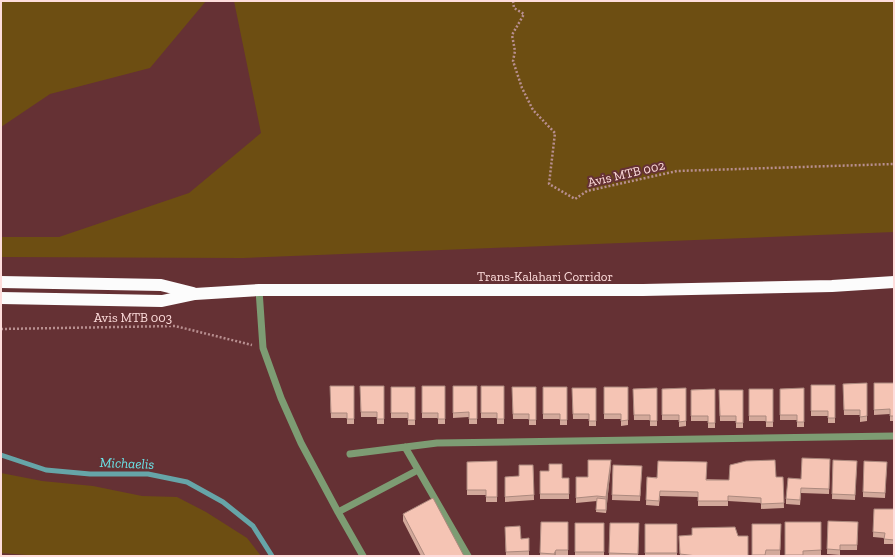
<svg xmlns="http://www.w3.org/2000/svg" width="895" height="557" font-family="'Zilla Slab',serif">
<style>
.green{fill:#6d4e12}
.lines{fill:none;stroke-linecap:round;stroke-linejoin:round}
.stream{stroke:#66a5a8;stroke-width:5}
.path{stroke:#b88f90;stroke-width:2.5;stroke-dasharray:2 2;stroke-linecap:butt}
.minor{stroke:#7d9c73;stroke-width:7}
.highway{stroke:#fcfcfc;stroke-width:12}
.wall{fill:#d3a99b}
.shaded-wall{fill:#ac897e}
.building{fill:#f5c4b4;stroke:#ac897e}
.labels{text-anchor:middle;stroke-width:4;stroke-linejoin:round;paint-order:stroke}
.street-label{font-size:13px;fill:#fedddc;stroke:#653134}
.water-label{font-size:14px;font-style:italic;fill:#6ae3e7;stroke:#653134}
</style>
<rect width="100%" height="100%" fill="#653134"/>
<path class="green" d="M1 1H206L150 68 50 94 1 127Z
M234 1H894V232L243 258 1 257V237H59L189 193 261 133Z
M1 473 42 481 93 486 142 496 177 497 206 512 247 538 261 556H40L1 553Z"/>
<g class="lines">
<path class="stream" d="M1 455 46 470 90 474H148L187 482 223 502 253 526 272 556"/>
<path class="path" d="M513 1 514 8 524 14 512 35 515 51 513 61 522 88 533 110 555 133 549 184 575 199 587 191 677 171 894 164
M1 329 175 326 252 345"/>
<path class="minor" d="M259 290 263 348 281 398 301 443 338 512 363 556
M405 447 468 556
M350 454 437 443 894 436
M338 512 418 470"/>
<path class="highway" d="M1 282 161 285 193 293
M1 298 162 301 195 294 259 290H643L832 286 894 282"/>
</g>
<path class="wall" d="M867 383V421L860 422V415H844L843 384Z
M874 383H894V421H890V414L874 415Z
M811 385H835V423H828V416H811Z
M330 386H354V424H347V418H331Z
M360 386H384V424H377V417H361Z
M422 386H445V424H438V418H422Z
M453 386H477V424H469V417L453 418Z
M481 386H504V424H497V418H481Z
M391 387H415V425H408V418H391Z
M512 387H536V425H529V419H513Z
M543 387H567V425H560V419H543Z
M604 387H628V425L621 426V419H604Z
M572 388H596V426H589V419H573Z
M657 388V426H650V420H634L633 389Z
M686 388V426L679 427V420H662V389Z
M804 388V427H797V420H780V389Z
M715 389V428H708V421H691V390Z
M749 389H773V427H766V421H749Z
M719 390H743V428H736V421H720Z
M833 460 857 461 855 500 832 499Z
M497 461V502H486V495H467V462Z
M887 462 885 498 863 497V492Z
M830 464 829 494 801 493 800 505 786 504V499L801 479Z
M533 465 534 500 505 502V477L519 476Z
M611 465 606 513 596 512 597 501 576 503V477H588Z
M613 465 642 466 640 501 612 500Z
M540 471H549L562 478H569V499H540Z
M647 477 729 480 783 477 784 508 761 509V503L728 501V506H698V497L660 496 659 506 646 505Z
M874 509H894V544H884V538L873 537Z
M403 514 464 556H421L403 521Z
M828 521 858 522 857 550H840V555L827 554Z
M541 522H568V555L540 556Z
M785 522H821V555L785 556Z
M575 523H604V556H575Z
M610 523H639L638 556H609Z
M645 524H677V556H645Z
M752 524H781L780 555H766L765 556H752Z
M505 527 521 539 529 538V556H506Z
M679 536H738L748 556H680Z"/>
<path class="shaded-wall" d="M611 460V465L606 513V497Z
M556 550V555L554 556V554Z"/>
<path class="building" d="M867 383V416L860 417V410H844L843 384Z
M874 383H894V416H890V409L874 410Z
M811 385H835V418H828V411H811Z
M330 386H354V419H347V413H331Z
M360 386H384V419H377V412H361Z
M422 386H445V419H438V413H422Z
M453 386H477V419H469V412L453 413Z
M481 386H504V419H497V413H481Z
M391 387H415V420H408V413H391Z
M512 387H536V420H529V414H513Z
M543 387H567V420H560V414H543Z
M604 387H628V420L621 421V414H604Z
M572 388H596V421H589V414H573Z
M657 388V421H650V415H634L633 389Z
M686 388V421L679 422V415H662V389Z
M804 388V422H797V415H780V389Z
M715 389V423H708V416H691V390Z
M749 389H773V422H766V416H749Z
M719 390H743V423H736V416H720Z
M802 458 830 459 829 489 801 488 800 500 786 499 788 478 801 479Z
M588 460H611L606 497 597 496 576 498V477H588Z
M775 460 776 477H783L784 503 761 504V498L728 496V501H698V492L660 491 659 501 646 500 647 477 657 478 658 461 707 462 706 480H729L730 465 746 461Z
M833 460 857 461 855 495 832 494Z
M497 461V497H486V490H467V462Z
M864 461 887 462 885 493 863 492Z
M549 464H562V478H569V494H540V471H549Z
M519 465H533L534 495 505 497V477L519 476Z
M613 465 642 466 640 496 612 495Z
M433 498 464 556H425L403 514Z
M597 498 606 499V510H596Z
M874 509H894V540L884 539 885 533 873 532Z
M828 521 858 522 857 545H840V550L827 549Z
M541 522H568V550H556L554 554 540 553Z
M785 522H821V550L803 551V555H785Z
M575 523H604V552H575Z
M610 523H639L638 554 609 553Z
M645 524H677V553H645Z
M752 524H781L780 550H766L765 555H752Z
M520 526 521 539 529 538V551L506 552 505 527Z
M735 527 738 536H748V556H697L680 554 679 536 692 535V528Z"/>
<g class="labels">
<g class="street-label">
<text transform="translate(626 173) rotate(-13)" y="5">Avis MTB 002</text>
<text x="545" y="281">Trans-Kalahari Corridor</text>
<text x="133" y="322">Avis MTB 003</text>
</g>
<g class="water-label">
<text transform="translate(127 463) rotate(2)" y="5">Michaelis</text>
</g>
</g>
<rect width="895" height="557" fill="none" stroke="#fedddc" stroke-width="4"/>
</svg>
